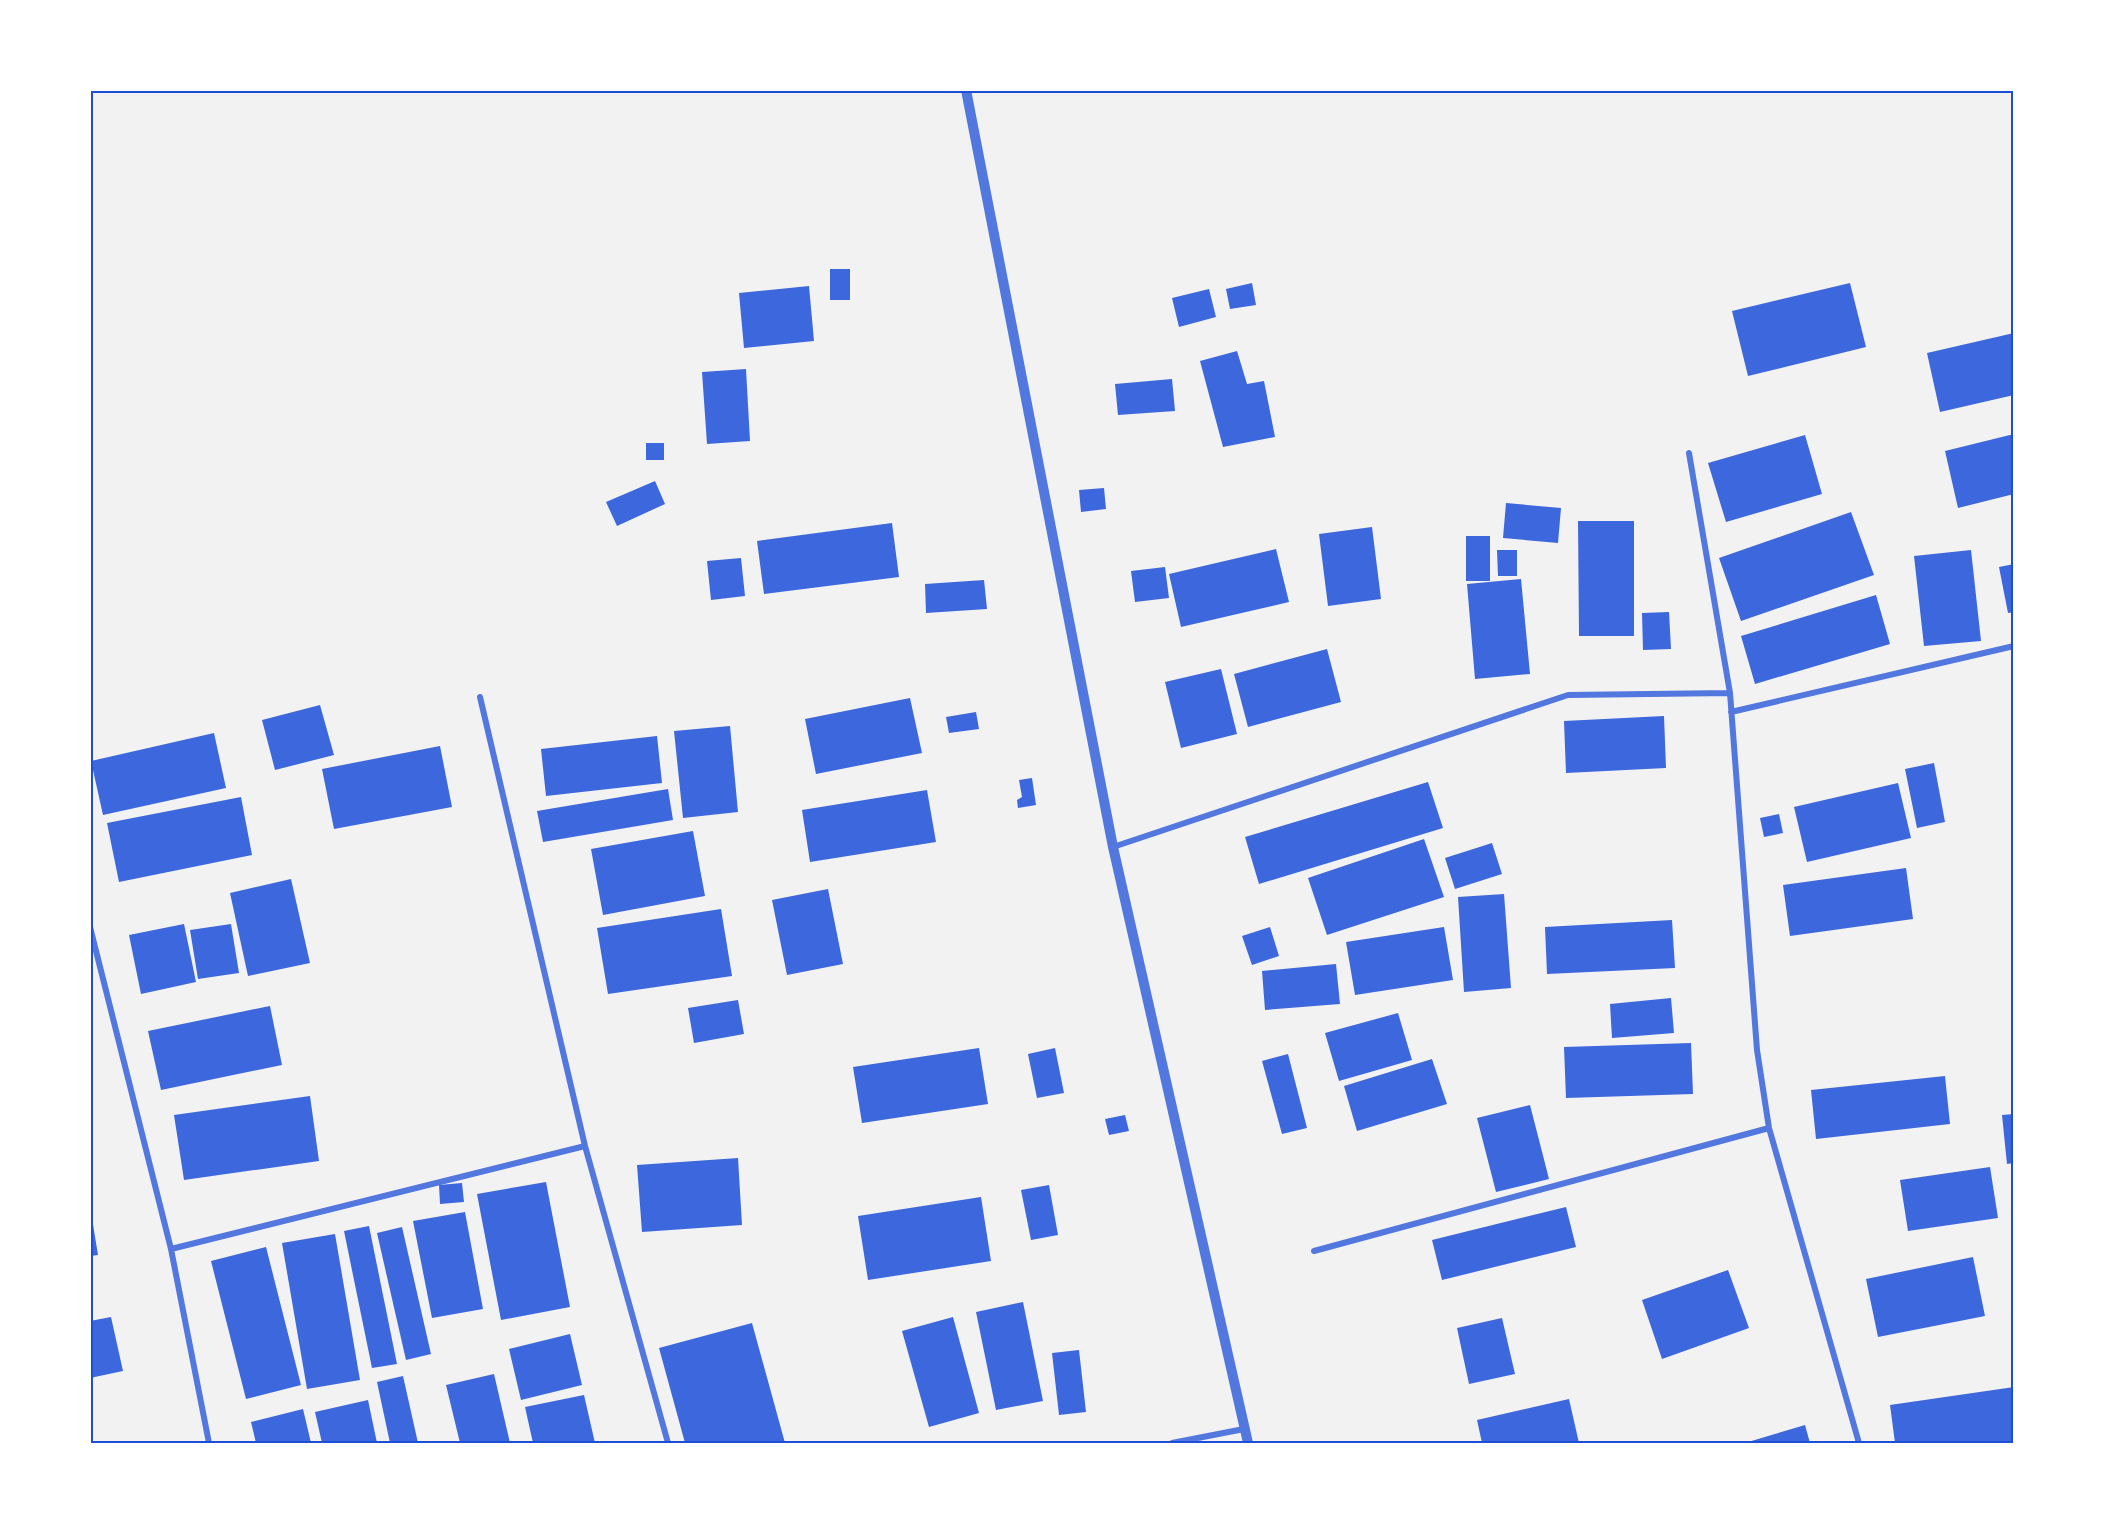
<svg xmlns="http://www.w3.org/2000/svg" width="2104" height="1533" font-family="'Fira Sans Condensed',sans-serif">
<style>
.building{fill:#3d67dc}
.lines{fill:none;stroke-linecap:round;stroke-linejoin:round}
.minor{stroke:#5277de;stroke-width:6}
.tertiary{stroke:#5277de;stroke-width:10}
.neatline{fill:none;stroke:#1d4ed8;stroke-width:2}
</style>
<rect width="100%" height="100%" fill="#f2f2f2"/>
<path class="building" d="M830 269H850V300H830Z
M1252 283 1256 305 1230 309 1226 289Z
M1850 283 1866 347 1748 376 1732 311Z
M809 286 814 341 744 348 739 293Z
M1209 289 1216 317 1179 327 1172 298Z
M2014 333V395L1940 412 1927 353Z
M1237 351 1247 384 1264 381 1275 437 1223 447 1200 361Z
M746 369 750 441 707 444 702 372Z
M1172 379 1175 411 1118 415 1115 384Z
M2014 434V494L1958 508 1945 451Z
M1805 435 1822 494 1726 522 1708 463Z
M646 443H664V460H646Z
M655 481 665 504 617 526 606 502Z
M1104 488 1106 509 1081 512 1079 490Z
M1506 503 1561 508 1558 543 1503 538Z
M1851 512 1874 575 1741 621 1719 558Z
M1578 521H1634V636H1579Z
M892 523 899 577 764 594 757 541Z
M1372 527 1381 599 1328 606 1319 534Z
M1466 536H1490V581H1466Z
M1276 549 1289 602 1181 627 1169 574Z
M1497 550H1517V576H1498Z
M1971 550 1981 641 1924 646 1914 556Z
M741 558 745 596 711 600 707 561Z
M2014 564V612L2008 613 1999 567Z
M1165 567 1169 598 1135 602 1131 571Z
M1521 579 1530 674 1475 679 1467 584Z
M984 580 987 609 926 613 925 584Z
M1876 595 1890 644 1755 684 1741 636Z
M1669 612 1671 649 1643 650 1642 613Z
M1327 649 1341 702 1248 727 1234 674Z
M1221 669 1237 734 1181 748 1165 682Z
M910 698 922 753 816 774 805 719Z
M320 705 334 755 275 770 262 720Z
M976 712 979 729 949 733 946 717Z
M1664 716 1666 768 1566 773 1564 721Z
M730 726 738 812 683 818 674 731Z
M214 733 226 788 103 815 91 761Z
M657 736 662 783 546 796 541 749Z
M440 746 452 807 334 829 322 769Z
M1934 763 1945 822 1917 828 1905 769Z
M1032 778 1036 805 1018 808 1017 800 1022 797 1019 780Z
M1428 782 1443 828 1259 884 1245 837Z
M1898 783 1911 838 1807 862 1794 807Z
M668 789 673 820 543 842 537 811Z
M927 790 936 842 810 862 802 810Z
M241 797 252 855 119 882 107 823Z
M1779 814 1783 833 1764 837 1760 818Z
M693 831 705 896 603 915 591 849Z
M1424 839 1444 897 1327 935 1308 878Z
M1492 843 1502 874 1455 889 1445 858Z
M1906 868 1913 919 1790 936 1783 885Z
M291 879 310 963 248 976 230 893Z
M828 889 843 964 787 975 772 900Z
M1504 894 1511 988 1464 992 1458 897Z
M721 909 732 976 608 994 597 928Z
M1672 920 1675 968 1547 974 1545 927Z
M184 924 196 982 141 994 129 935Z
M231 924 239 973 198 979 190 930Z
M1270 927 1279 956 1252 965 1242 936Z
M1444 927 1453 980 1355 995 1346 942Z
M1336 964 1340 1004 1265 1010 1262 971Z
M1671 998 1674 1033 1612 1038 1610 1004Z
M738 1000 744 1034 694 1043 688 1008Z
M270 1006 282 1065 161 1090 148 1031Z
M1398 1013 1412 1060 1339 1081 1325 1033Z
M1691 1043 1693 1094 1566 1098 1564 1047Z
M979 1048 988 1104 862 1123 853 1067Z
M1055 1048 1064 1093 1037 1098 1028 1054Z
M1288 1054 1307 1128 1282 1134 1262 1061Z
M1432 1059 1447 1104 1357 1131 1344 1086Z
M1945 1076 1950 1124 1816 1139 1811 1090Z
M310 1096 319 1161 184 1180 174 1115Z
M1530 1105 1549 1179 1496 1192 1477 1118Z
M2014 1114V1163L2007 1164 2002 1115Z
M1125 1115 1129 1131 1109 1135 1105 1119Z
M738 1158 742 1225 642 1232 637 1165Z
M1990 1167 1998 1218 1908 1231 1900 1180Z
M546 1182 570 1307 501 1320 477 1194Z
M462 1183 464 1202 440 1204 439 1185Z
M1049 1185 1058 1235 1031 1240 1021 1190Z
M981 1197 991 1261 868 1280 858 1216Z
M90 1206 98 1255 90 1256Z
M1566 1207 1576 1247 1442 1280 1432 1240Z
M465 1212 483 1309 432 1318 413 1221Z
M369 1226 397 1364 372 1368 344 1231Z
M402 1227 431 1354 406 1360 377 1233Z
M335 1234 360 1380 307 1389 282 1243Z
M266 1247 301 1385 246 1399 211 1261Z
M1973 1257 1985 1316 1878 1337 1866 1279Z
M1728 1270 1749 1328 1662 1359 1642 1300Z
M1023 1302 1043 1401 996 1410 976 1312Z
M111 1317 123 1371 90 1378V1321Z
M953 1317 979 1413 929 1427 902 1331Z
M1502 1318 1515 1374 1469 1384 1457 1328Z
M752 1323 785 1443H685L659 1348Z
M570 1334 582 1385 521 1400 509 1349Z
M1079 1350 1086 1412 1059 1415 1052 1353Z
M494 1374 510 1443H460L446 1385Z
M403 1376 418 1443H390L377 1382Z
M2014 1387V1443H1895L1890 1405Z
M584 1395 595 1443H533L525 1407Z
M1569 1399 1579 1443H1482L1477 1420Z
M368 1400 377 1443H322L315 1412Z
M303 1409 311 1443H256L251 1422Z
M1805 1425 1810 1443H1749L1748 1442Z"/>
<g class="lines">
<path class="minor" d="M1689 453 1730 693 1757 1050 1769 1128 1859 1443
M480 697 585 1146 668 1443
M1731 712 2014 646
M1113 847 1568 695 1730 693
M90 927 171 1249 209 1443
M171 1249 585 1146
M1314 1251 1769 1128
M1172 1443 1244 1429"/>
<path class="tertiary" d="M966 90 1113 847 1248 1443"/>
</g>
<rect width="2104" height="1533" fill="none" stroke="#ffffff" stroke-width="183"/>
<rect x="92" y="92" width="1920" height="1350" class="neatline"/>
</svg>
